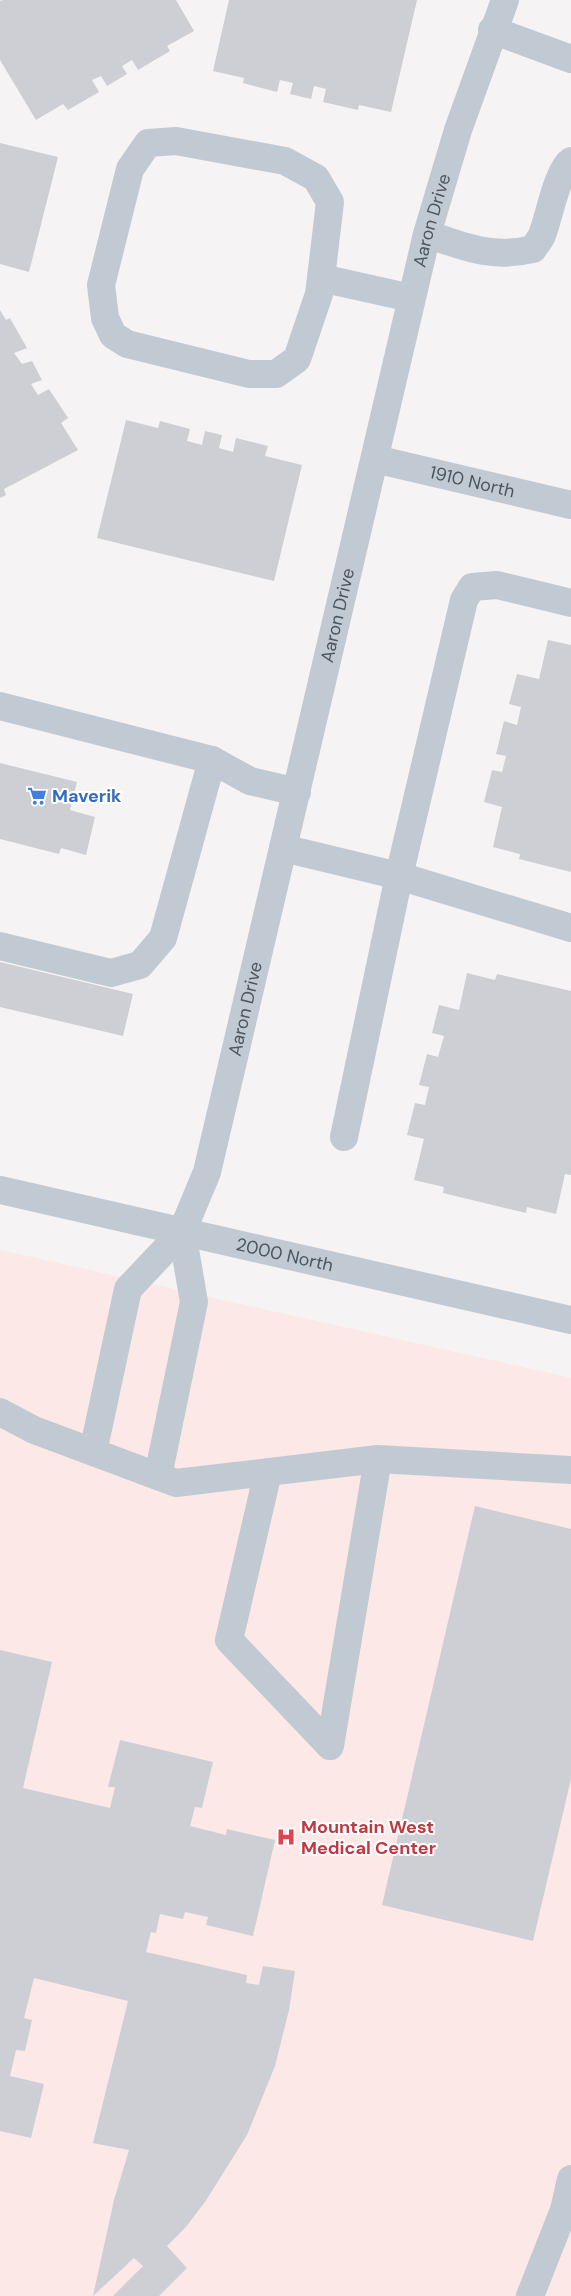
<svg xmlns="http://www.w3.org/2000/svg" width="571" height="2296" font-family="'DM Sans',sans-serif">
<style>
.medical{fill:#fce8e6}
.building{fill:#cdcfd5}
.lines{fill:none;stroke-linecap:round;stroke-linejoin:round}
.minor{stroke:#c1cad2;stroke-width:28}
.labels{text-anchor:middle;stroke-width:4;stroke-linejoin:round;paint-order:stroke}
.street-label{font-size:18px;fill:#4a5661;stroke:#fff}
.shop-label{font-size:18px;font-weight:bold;fill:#366cbe;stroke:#fff;text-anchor:start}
.health-label{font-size:18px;font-weight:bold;fill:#be3a42;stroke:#fff;text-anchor:start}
</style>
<rect width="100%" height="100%" fill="#f5f3f3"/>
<path class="medical" d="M0 1250 571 1378V2296H0Z"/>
<path class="building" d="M3 0H176L194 31 167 46 170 51 138 70 132 60 122 66 127 74 107 86 101 76 92 80 99 92 68 110 63 104 36 120 0 60V1Z
M229 0H417L391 112 359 105 358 110 323 102 326 89 314 86 311 99 290 94 293 83 280 80 277 92 243 83 244 78 213 71Z
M0 143 58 157 29 272 0 264Z
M0 310 6 320 10 318 27 348 14 353 22 364 32 361 42 380 31 384 38 395 49 389 68 418 61 423 78 450 4 489 6 495 0 498Z
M126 420 158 428 160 421 190 429 187 441 202 445 205 431 222 435 219 448 233 452 236 438 268 446 265 456 302 465 274 581 97 538Z
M548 640 571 645V872L519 859 520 854 493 847 502 807 484 802 492 770 502 772 506 756 496 754 504 721 517 725 521 707 509 704 517 674 539 679Z
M0 763 77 782 70 810 95 817 86 855 61 848 59 854 0 839Z
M0 962 133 994 123 1036 0 1007Z
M467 973 495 980 497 974 571 991V1175L565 1174 556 1214 527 1207 526 1213 443 1193 444 1187 414 1180 424 1139 407 1135 415 1103 425 1105 429 1087 419 1085 427 1054 438 1057 444 1036 432 1033 439 1005 459 1010Z
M475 1506 571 1529V1779L533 1941 382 1905Z
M0 1650 52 1662 23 1788 110 1808 115 1787H108L120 1740 213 1762 202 1808 195 1807 190 1826 226 1835 227 1829 275 1840 253 1936 206 1925 208 1917 185 1912 183 1919 160 1914 156 1933 151 1932 146 1952 247 1975 246 1983 259 1985 263 1966 295 1971 289 2010 275 2066 247 2135 205 2202 185 2228 167 2246 187 2268 159 2296H113L143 2266 134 2258 93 2296 114 2200 129 2150 93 2143 128 2001 34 1978 24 2018 32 2020 25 2051 16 2050 10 2076 44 2084 31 2138 0 2131Z"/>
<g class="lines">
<g class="minor">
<path d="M492 30 571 59"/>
<path d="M427 234C465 247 492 259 533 249 536 244 540 240 542 235 549 218 557 171 571 161"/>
<path d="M321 278 330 202 316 178 285 161 176 141 148 143 130 169 101 285 105 318 113 335 127 344 249 374H276L297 359 319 294 321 278 411 298"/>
<path id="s1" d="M375 459 571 505"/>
<path d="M0 706 212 760 250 781 297 792"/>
<path d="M283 848 399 876 571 928"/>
<path d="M0 946 111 973 140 965 163 938 212 760"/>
<path d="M344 1137 399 876 464 600 472 587 497 585 571 603"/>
<path id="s2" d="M0 1190 571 1320"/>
<path d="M0 1412 34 1430 176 1483 378 1459 571 1470"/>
<path id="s3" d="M93 1452 128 1289 182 1232 207 1172 427 234 458 130 505 0"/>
<path d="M268 1472 229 1640 330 1746 378 1459"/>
<path d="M158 1476 194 1302 182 1232"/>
<path d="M571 2179 564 2210 571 2212"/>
<path d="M530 2296 564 2210"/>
</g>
</g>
<defs>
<g id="supermarket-bare" transform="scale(1.5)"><path d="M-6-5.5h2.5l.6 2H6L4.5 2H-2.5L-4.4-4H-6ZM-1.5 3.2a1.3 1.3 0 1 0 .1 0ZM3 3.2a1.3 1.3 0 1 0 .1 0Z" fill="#3f7fe0" stroke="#fff" stroke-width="2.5" paint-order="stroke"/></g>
<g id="hospital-bare" transform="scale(1.5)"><path d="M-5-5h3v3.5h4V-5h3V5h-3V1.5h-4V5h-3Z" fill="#e0444e" stroke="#fff" stroke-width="2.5" paint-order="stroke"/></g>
</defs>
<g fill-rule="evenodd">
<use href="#supermarket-bare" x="37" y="796"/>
<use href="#hospital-bare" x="286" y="1837"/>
</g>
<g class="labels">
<g class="street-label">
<text dy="6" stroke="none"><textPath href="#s3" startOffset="1288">Aaron Drive</textPath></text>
<text dy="6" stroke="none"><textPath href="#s1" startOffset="100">1910 North</textPath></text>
<text dy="6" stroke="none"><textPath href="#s3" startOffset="882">Aaron Drive</textPath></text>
<text dy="6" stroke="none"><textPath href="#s3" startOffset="478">Aaron Drive</textPath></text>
<text dy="6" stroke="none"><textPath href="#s2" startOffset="292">2000 North</textPath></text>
</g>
<g class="shop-label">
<text x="52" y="802">Maverik</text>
</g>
<g class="health-label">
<text x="301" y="1833">Mountain West<tspan x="301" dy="21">Medical Center</tspan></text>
</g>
</g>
</svg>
